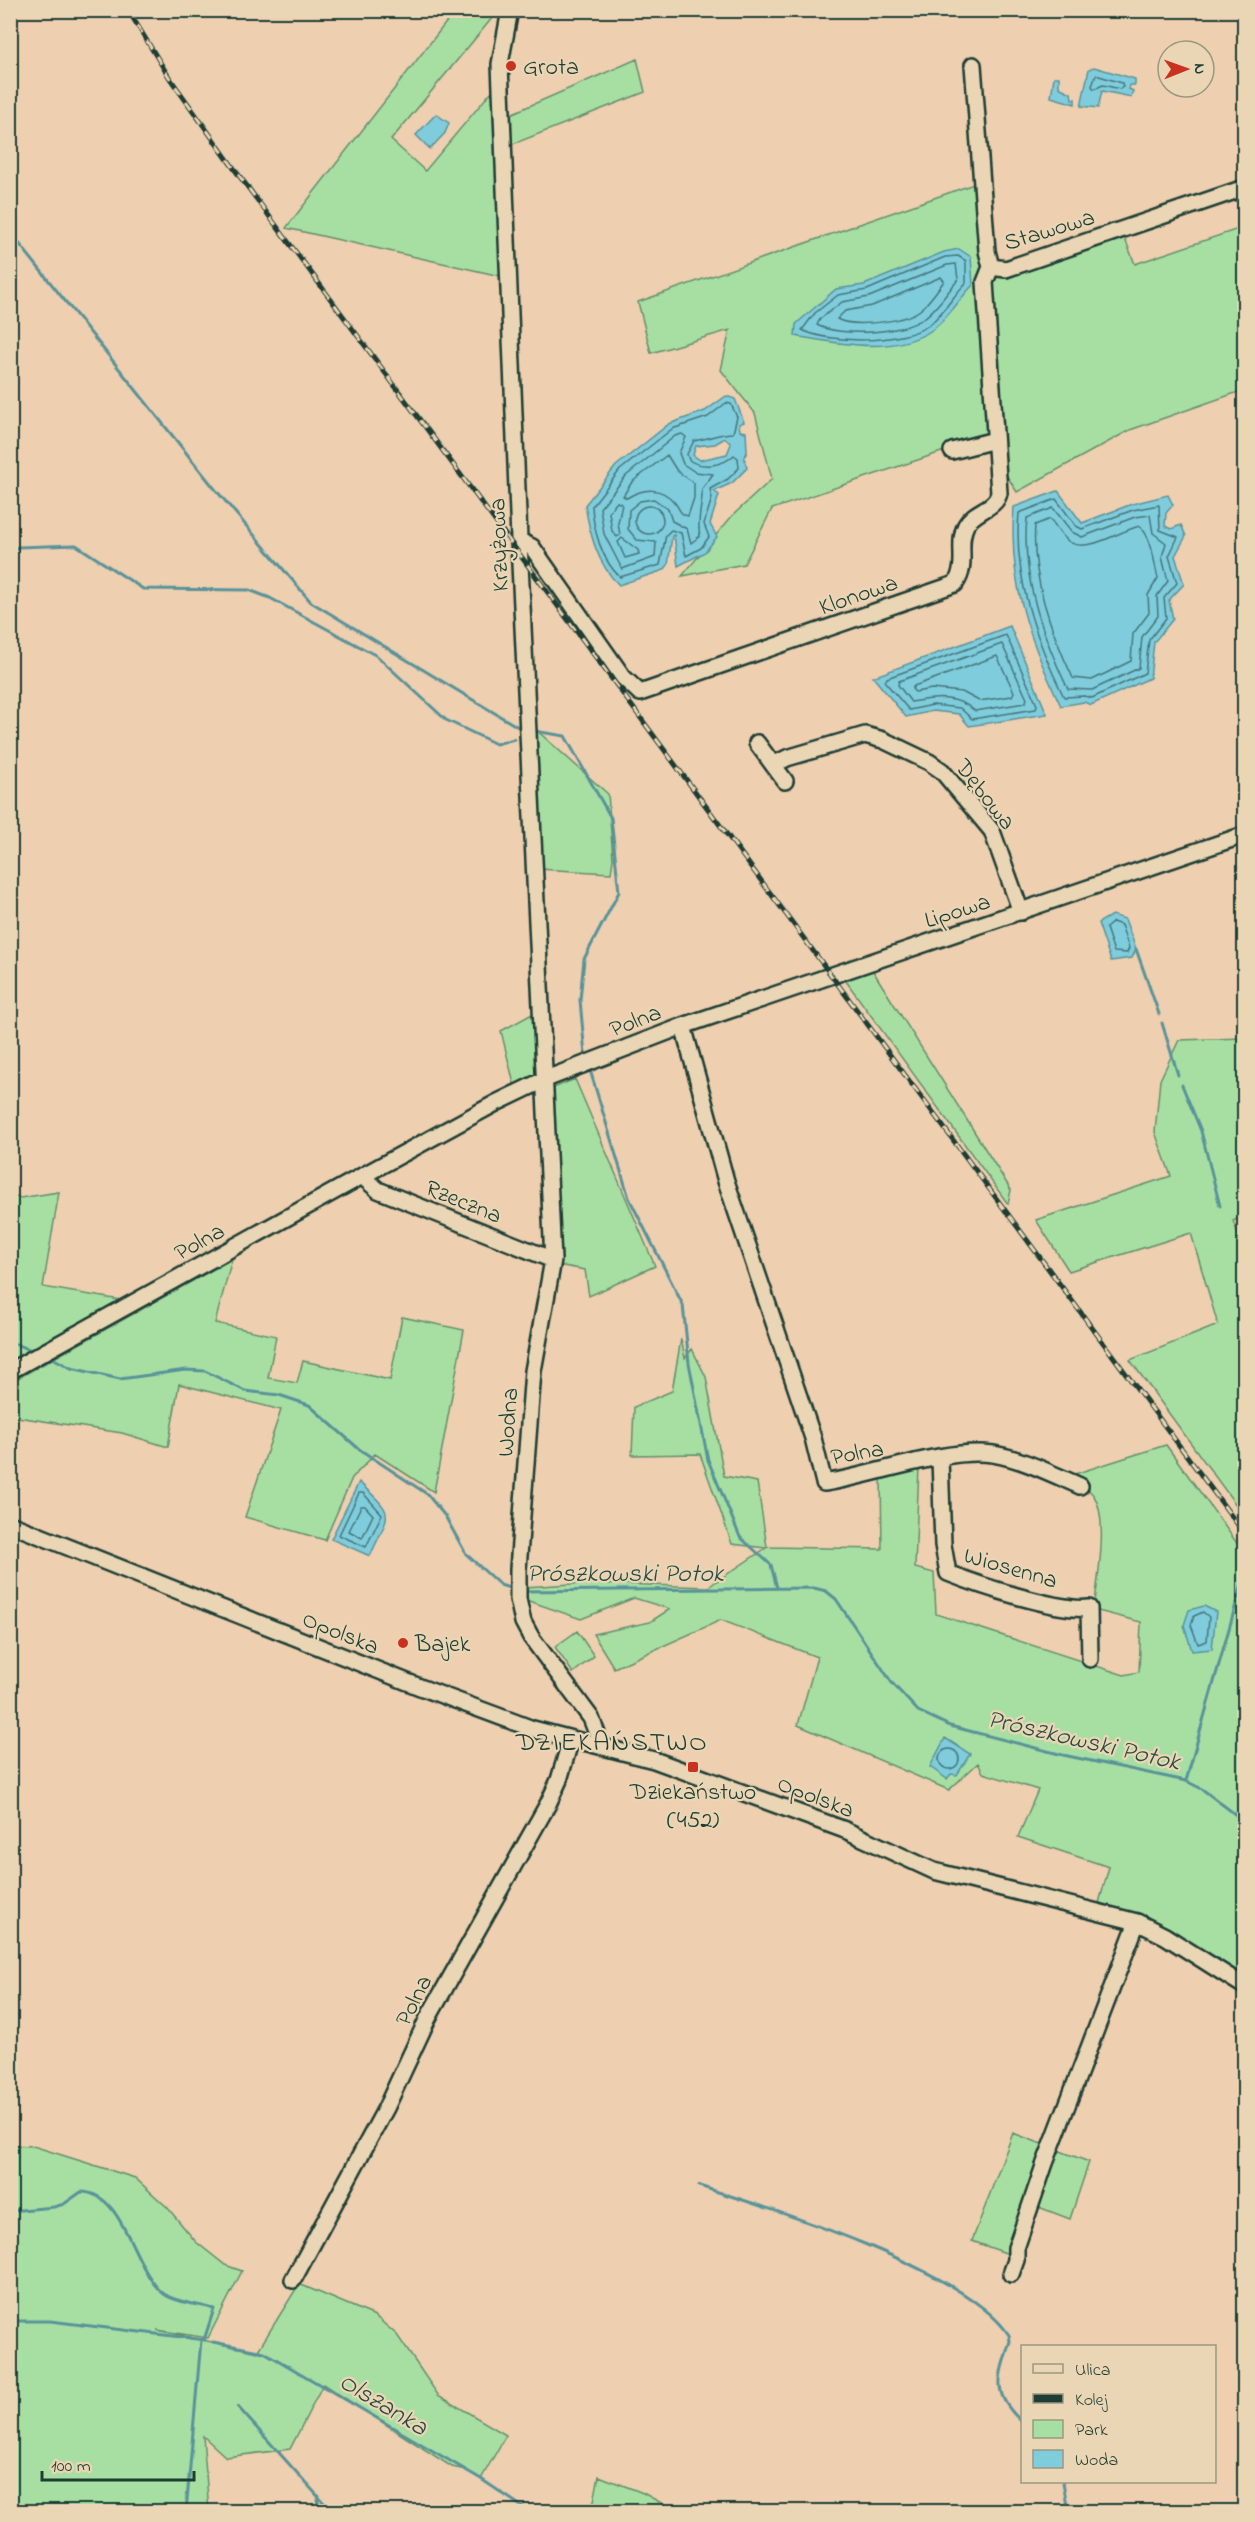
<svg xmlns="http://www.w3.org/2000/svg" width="1255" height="2522" font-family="'Indie Flower',sans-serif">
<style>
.green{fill:#a7dfa3;stroke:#638e6c;stroke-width:1.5}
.water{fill:#7fccdd;stroke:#599399;stroke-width:1.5;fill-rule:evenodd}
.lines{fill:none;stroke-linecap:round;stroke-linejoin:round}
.shore{stroke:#457678;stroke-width:1.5}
.stream{stroke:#599399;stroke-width:3}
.minor-casing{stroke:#1f3d34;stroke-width:20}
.minor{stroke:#ead6b4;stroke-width:15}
.rail-casing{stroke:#1f3d34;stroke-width:5}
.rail{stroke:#ead6b4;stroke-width:3;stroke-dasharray:9;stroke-linecap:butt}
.poi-dot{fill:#c8321e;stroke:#ead6b4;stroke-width:2}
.labels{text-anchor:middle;stroke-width:4.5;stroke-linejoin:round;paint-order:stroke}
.poi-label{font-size:24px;fill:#1f3d34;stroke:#ead6b4;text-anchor:start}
.street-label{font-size:24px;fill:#1f3d34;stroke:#ead6b4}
.water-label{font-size:26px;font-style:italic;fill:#294b45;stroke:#ead6b4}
.quarter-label{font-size:27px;letter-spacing:1.5px;fill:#1f3d34;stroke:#ead6b4}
</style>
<rect width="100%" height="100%" fill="#eecfb0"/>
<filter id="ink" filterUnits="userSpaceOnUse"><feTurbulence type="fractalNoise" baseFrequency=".0167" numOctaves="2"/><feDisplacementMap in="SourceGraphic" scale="12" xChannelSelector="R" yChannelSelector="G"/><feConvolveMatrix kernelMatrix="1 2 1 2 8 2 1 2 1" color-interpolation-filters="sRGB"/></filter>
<g filter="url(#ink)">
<path class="green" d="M455 11H498L391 140 425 171 491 92 498 99 505 277 286 228Z
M637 59 645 92 508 146 506 116Z
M988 179 996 276 1123 234 1135 264 1244 227V390L1130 430 1017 492 983 438 772 509 744 564 682 576 732 516 772 479 755 413 721 370 730 330 651 353 638 302Z
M534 728 608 794 613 859 611 873 538 869Z
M873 971 1011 1190 1008 1204 843 977Z
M534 1013 539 1076 515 1088 501 1031Z
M1244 1038V1216L1233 1221 1244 1249V1516L1130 1360 1218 1325 1191 1233 1069 1271 1036 1220 1171 1176 1155 1132 1160 1080 1179 1040Z
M575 1079 655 1266 589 1296 585 1270 558 1265 551 1089Z
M59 1192 43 1287 120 1300 10 1363V1195L20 1198Z
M232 1259 215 1323 276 1336 268 1378 297 1383 303 1361 390 1380 402 1317 464 1330 434 1492 375 1454 352 1478 325 1540 245 1517 281 1410 179 1384 168 1447 122 1433 11 1416V1382Z
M681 1339 685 1358 692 1349 706 1377 724 1476 757 1482 767 1547 882 1549 881 1476 919 1466 915 1568 934 1573 936 1614 1124 1675 1139 1672 1141 1622 1094 1610C1097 1582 1109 1520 1094 1496 1089 1488 1075 1482 1068 1476L1166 1445 1242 1550 1244 1549V1986L1217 1959 1147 1917 1099 1903 1109 1867 1018 1837 1038 1790 983 1773 978 1763 949 1790 798 1725 817 1657 721 1620 614 1668 593 1634 650 1622 670 1609 634 1598 581 1619 526 1600 525 1587 588 1583 708 1587 766 1548 732 1544 700 1454 632 1455 634 1407 672 1391Z
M577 1631 594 1656 573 1673 555 1647Z
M1013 2133 1089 2162 1070 2219 1036 2206 1017 2257 972 2241Z
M10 2145 33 2146 135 2178 167 2207 196 2242 225 2265 242 2271 208 2338 157 2330 257 2352 299 2284 375 2316 397 2335 438 2395 506 2435 481 2479 466 2470 452 2467 323 2384 290 2449 226 2457 203 2436 209 2511H11Z
M599 2476 643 2493 676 2511H592Z"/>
<path class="water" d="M1094 67 1135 79V85H1130L1129 89 1133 91 1131 97 1102 91 1098 108 1081 106 1089 69Z
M1054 77H1059V87L1071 93 1072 99H1075V104L1051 97Z
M436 114 449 123 445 133 430 149 416 135Z
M959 249 971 257 973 285C959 299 948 319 932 330 894 356 836 343 795 336L796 324 836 289 864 285 944 252Z
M726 396 735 399 744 422 739 424 740 431 746 432 747 452 744 457 747 468 732 483 714 491 719 495 710 524 717 537 705 552 678 566 674 535 672 536 668 565 664 570 619 585C597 564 590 534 585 505L616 466 669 424 705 411ZM725 438 731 444 727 454 700 460 693 455 696 446 715 444Z
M1058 491 1082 523 1132 504 1168 495 1173 505 1166 513 1165 526 1171 529 1181 525 1186 536 1175 556 1184 584 1169 600 1173 619 1154 642 1150 678 1091 705 1084 702 1061 706C1029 640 1008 582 1014 507Z
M1010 626 1047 714 969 726 959 714 933 711 906 717 873 677Z
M1112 915 1125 919 1136 949 1132 958 1111 961 1098 923Z
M359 1482C396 1517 391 1510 370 1556L331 1539Z
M1204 1606 1216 1612 1212 1649 1192 1651 1184 1625 1189 1610Z
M945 1738 970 1754 957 1775 951 1774 947 1779 930 1767Z"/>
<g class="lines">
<path class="shore" d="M1096 75 1122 83 1123 87 1120 89 1103 85 1094 89 1092 86Z
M958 256 966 261V283C953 296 943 314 929 325 903 344 830 344 802 330L815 313 838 295 867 290 945 257Z
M956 264 958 280C947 292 938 308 924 318 904 334 839 337 817 325L820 319 842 302 869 297 947 265Z
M941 277 944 281C937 291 929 302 920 310 905 322 853 328 837 319L845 311 872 306Z
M726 403 731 404 737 417 733 433C720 433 708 439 694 441L687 454 689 460C702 469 723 466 734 455L738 458 739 468 728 479 710 489 712 498 704 524 709 537 701 548 686 556 681 533 671 530 666 535 660 565 620 577C602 561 593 529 592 506L620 470 672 429 708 417Z
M682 434 686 437 679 453 683 464 695 472 713 474 702 489C703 506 696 520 700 536L691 543 687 529 672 521 668 509 654 499 640 501 629 510 628 529 637 540 656 542 655 557 622 569 604 534 600 508 626 476 675 436Z
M667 455 677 471 694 483V498L688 516C679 514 680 509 675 503 662 486 643 488 627 498L623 496 632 482Z
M1056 499 1076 526 1082 529 1133 510 1159 505 1160 530 1178 537 1169 556 1177 583 1164 598 1166 618 1149 640 1145 673 1092 698 1084 696 1064 697C1036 640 1013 577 1019 513Z
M617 502 622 504 618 523 620 535 617 537 612 531 609 512Z
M635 520a14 14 0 1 1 28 0a14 14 0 1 1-28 0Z
M1053 508 1072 532 1082 537 1135 517 1150 515 1153 533 1166 543 1162 557 1168 581 1157 596 1158 616 1142 637 1139 668 1092 690 1068 689C1043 637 1021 577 1027 518Z
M1050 519C1056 526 1061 535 1068 541 1087 555 1120 530 1140 526 1153 540 1153 559 1158 578L1148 595 1149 613 1133 634 1131 661 1092 680 1073 678C1051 632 1031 577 1035 525Z
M622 538 638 550 639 554 625 558 618 542Z
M1006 635 1037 705 1036 709 972 719 960 708 933 705 909 710 885 682 887 678Z
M1002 644 1027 699 1025 703 975 711C956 694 935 698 911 702L898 685 899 681Z
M997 656 1014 692 1012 696 979 701 962 692 932 689 915 692 912 689 914 686Z
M1113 922 1121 925 1129 948 1127 953 1114 952 1106 928Z
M359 1493H363L382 1514 366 1547 339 1535Z
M361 1506H365L373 1515 362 1538 349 1531Z
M1203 1612 1209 1617 1207 1641 1198 1644 1191 1625 1194 1616Z
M939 1759a10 10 0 1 1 20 0a10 10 0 1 1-20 0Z"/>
<path class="stream" d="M10 232 215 489 311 602 523 730
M10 552 18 547 76 545 143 589 249 590 270 598 377 656 446 720 496 744 514 739
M534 731 565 736 611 818 619 892 584 959 580 1000 585 1055
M1136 949 1159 1014
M1162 1023 1178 1075
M554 1084 590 1070 629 1198 683 1305 689 1363 708 1460 740 1537 771 1565 777 1588
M1182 1085 1201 1131 1220 1206
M475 1123 539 1091
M1243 1282 1244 1284
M10 1342 34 1351
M49 1356 71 1368 120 1379 186 1370 205 1371 245 1391 279 1395 309 1405 359 1449 427 1494 445 1516 466 1554 500 1585 513 1589
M522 1591 814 1588 826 1591 836 1599 892 1683 918 1711 950 1726 1063 1755 1186 1781 1202 1789 1244 1821
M1238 1598 1244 1577
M1186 1781 1236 1604
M699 2186C776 2210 965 2269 1009 2335L1010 2341C999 2378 990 2392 1022 2422
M10 2211 54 2207 64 2204 81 2192C125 2192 133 2271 164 2294 177 2303 199 2304 214 2309L204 2340
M10 2321H50L205 2340
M213 2342 264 2352 481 2479 530 2512
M238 2407 332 2512
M1063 2482 1068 2512
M186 2512 201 2340
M316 2512 319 2496"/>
<g class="minor-casing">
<path id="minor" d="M510 10 500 64 520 564 553 1260 533 1371 518 1569V1599L523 1622 531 1637 591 1718 601 1744
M973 65 987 251 991 267
M991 267 1006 269 1244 188
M952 451 995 440
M520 541 532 547 623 677 640 693 955 584C969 565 956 544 966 525 974 510 996 509 999 493L985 282 991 267
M757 743 785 781
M773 765 787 758 865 735 883 740 929 762 942 771 992 831 1021 912
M683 1026 726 1181 813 1438 824 1483C873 1476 946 1447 993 1454 1023 1459 1052 1474 1080 1486
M362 1176 378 1190 553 1260
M10 1371 362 1176 496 1103 546 1079 683 1026 1244 835
M940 1458 943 1545 948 1573C978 1585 1059 1612 1089 1608L1090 1659
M10 1524 420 1687 533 1729 654 1760 845 1830 934 1871 1137 1922 1165 1936 1244 1986
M1011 2274 1016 2260V2248L1045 2163 1137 1922
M293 2280 386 2108 428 2018 548 1804 559 1780 571 1739"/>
</g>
<use href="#minor" class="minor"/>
<g class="rail-casing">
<path id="rail" d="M128 10 169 77 238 174 1244 1533"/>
</g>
<use href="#rail" class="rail"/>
</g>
</g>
<g class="poi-dot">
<circle cx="511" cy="66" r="6"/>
<circle cx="403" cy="1643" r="6"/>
<rect x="687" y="1761" width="12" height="12" rx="3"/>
</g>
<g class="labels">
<g class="poi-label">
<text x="523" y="74">Grota</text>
<text x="415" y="1651">Bajek</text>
<text x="693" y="1799" text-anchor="middle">Dziekaństwo<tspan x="693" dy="28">(452)</tspan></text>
</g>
<g class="street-label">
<text transform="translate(1049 229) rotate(-17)" y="8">Stawowa</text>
<text transform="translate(498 545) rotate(-92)" y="8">Krzyżowa</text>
<text transform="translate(858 594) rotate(-19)" y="8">Klonowa</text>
<text transform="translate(986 794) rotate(52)" y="8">Dębowa</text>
<text transform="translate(957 910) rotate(-18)" y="8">Lipowa</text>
<text transform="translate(635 1020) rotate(-21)" y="8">Polna</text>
<text transform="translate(464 1201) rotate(22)" y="8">Rzeczna</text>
<text transform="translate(199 1241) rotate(-29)" y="8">Polna</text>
<text transform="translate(507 1422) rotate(-86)" y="8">Wodna</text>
<text transform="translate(857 1452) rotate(-10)" y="8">Polna</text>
<text transform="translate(1011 1567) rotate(16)" y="8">Wiosenna</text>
<text transform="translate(341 1632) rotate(22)" y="8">Opolska</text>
<text transform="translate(816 1796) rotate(21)" y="8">Opolska</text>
<text transform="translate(413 2000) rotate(-63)" y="8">Polna</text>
</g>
<g class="water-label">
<text x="625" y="1581">Prószkowski Potok</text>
<text transform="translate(1084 1739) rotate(13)" y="9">Prószkowski Potok</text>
<text transform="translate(384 2403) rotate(31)" y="9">Olszanka</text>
</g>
<g class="quarter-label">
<text x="612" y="1750">DZIEKAŃSTWO</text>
</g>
</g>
<rect width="1255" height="2522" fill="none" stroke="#ead6b4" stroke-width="36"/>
<rect x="18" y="18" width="1219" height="2486" fill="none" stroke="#1f3d34" stroke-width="2" filter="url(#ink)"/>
<rect x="1021" y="2345" width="195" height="138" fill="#ead6b4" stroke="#999981" stroke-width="1.5"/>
<rect x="1033" y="2364" width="30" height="9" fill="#ead6b4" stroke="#999981" stroke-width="1.5"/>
<text x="1075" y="2375" font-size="18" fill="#1f3d34">Ulica</text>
<rect x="1033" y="2394" width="30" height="9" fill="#1f3d34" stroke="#999981" stroke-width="1.5"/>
<text x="1075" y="2405" font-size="18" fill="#1f3d34">Kolej</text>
<rect x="1033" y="2420" width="30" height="18" fill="#a7dfa3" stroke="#999981" stroke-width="1.5"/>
<text x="1075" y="2435" font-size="18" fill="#1f3d34">Park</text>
<rect x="1033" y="2450" width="30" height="18" fill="#7fccdd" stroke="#999981" stroke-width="1.5"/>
<text x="1075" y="2465" font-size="18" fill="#1f3d34">Woda</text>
<g transform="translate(1186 69) rotate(89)"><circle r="28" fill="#ead6b4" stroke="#999981" stroke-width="1.5"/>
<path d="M0-4.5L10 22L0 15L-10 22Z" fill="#c8321e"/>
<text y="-9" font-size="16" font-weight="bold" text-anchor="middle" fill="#1f3d34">N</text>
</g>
<path d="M42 2471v9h152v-9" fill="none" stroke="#1f3d34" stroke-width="3"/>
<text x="51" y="2471" font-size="18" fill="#1f3d34" stroke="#ead6b4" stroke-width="4.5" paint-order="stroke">100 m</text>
</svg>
